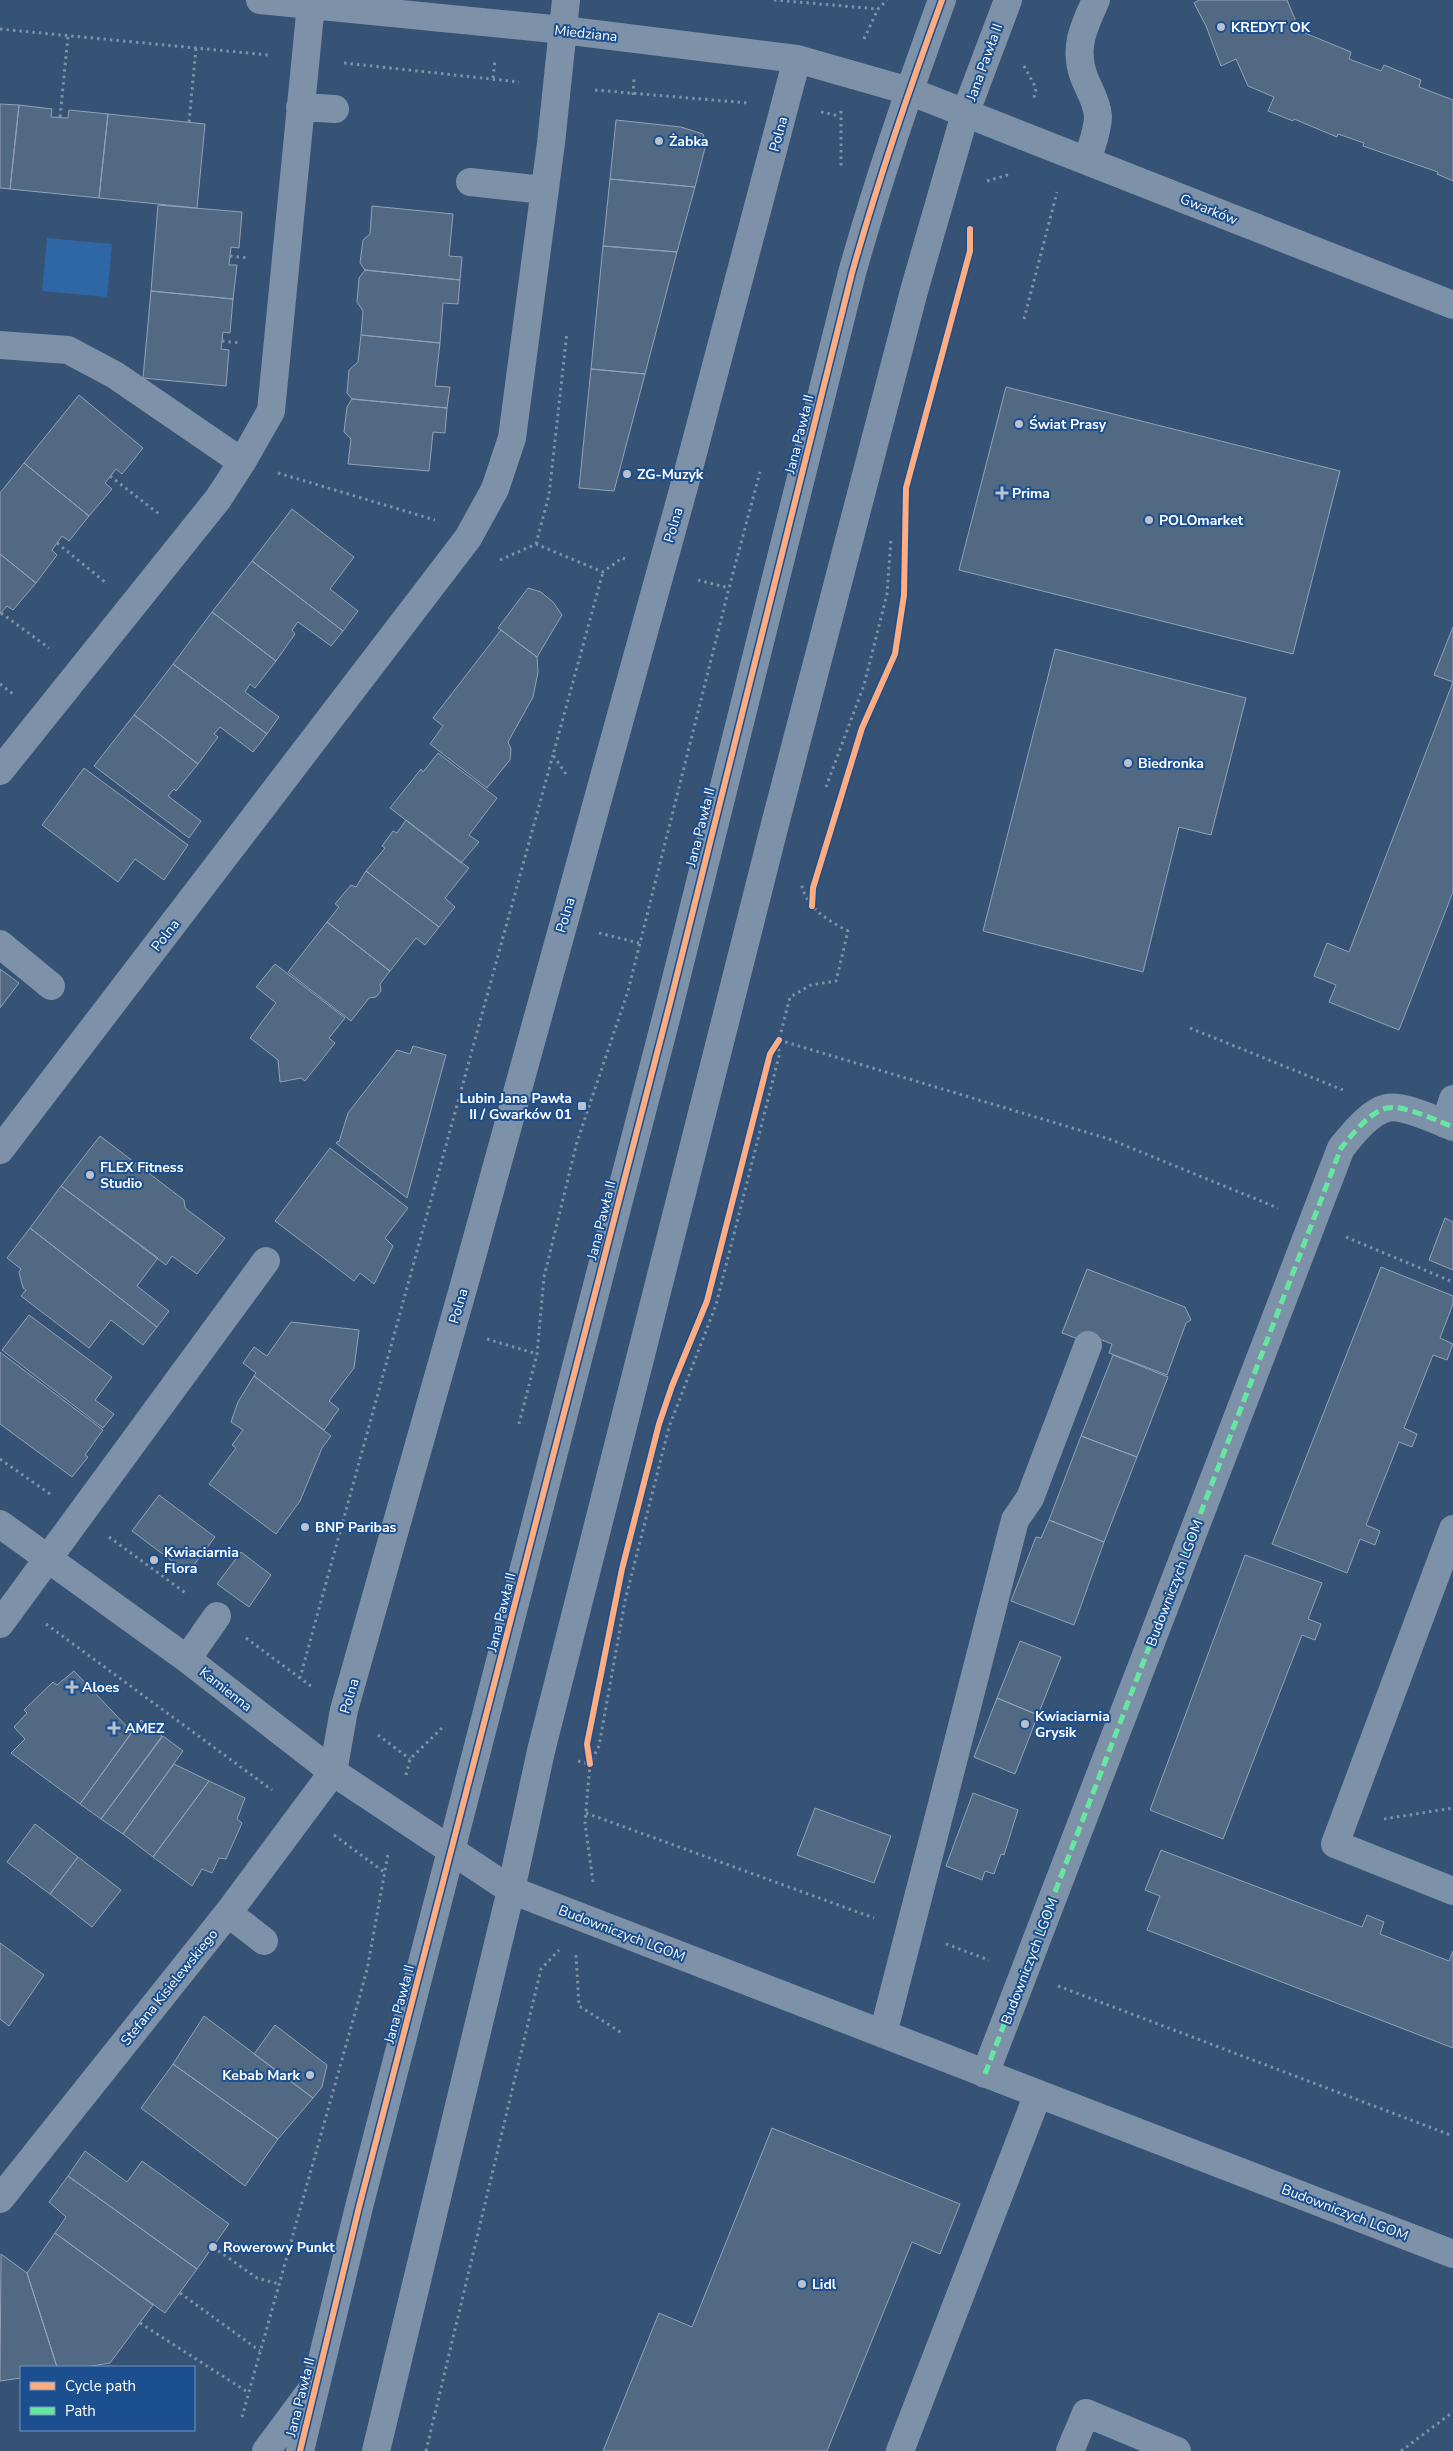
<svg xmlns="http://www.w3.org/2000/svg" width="1453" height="2451" font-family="'Nunito Sans',sans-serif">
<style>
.green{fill:#2f66a5}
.building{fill:#526984;stroke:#92a2b6}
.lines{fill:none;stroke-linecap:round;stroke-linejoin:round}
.path{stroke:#7d92a8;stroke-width:3;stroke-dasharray:2.5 4;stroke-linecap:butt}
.minor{stroke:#7d92a8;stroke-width:28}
.quiet{stroke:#66e7a1;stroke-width:5;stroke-dasharray:10 5;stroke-linecap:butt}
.cycleway-casing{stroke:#1b4f8f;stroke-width:9}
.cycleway{stroke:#ffac80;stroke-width:6}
.poi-dot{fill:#b9c2ce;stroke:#1b4f8f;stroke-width:2}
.labels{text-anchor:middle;stroke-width:4;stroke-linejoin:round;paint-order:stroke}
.poi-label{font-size:14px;font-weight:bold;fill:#fff;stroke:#1b4f8f;text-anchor:start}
.street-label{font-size:14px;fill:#fff;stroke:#1b4f8f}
</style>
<rect width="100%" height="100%" fill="#365274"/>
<path class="green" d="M47 238 112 244 107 297 42 291Z"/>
<path class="building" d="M1199 0H1287L1300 31 1351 52 1349 59 1381 71 1384 65 1421 80 1419 87 1453 100V181L1437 174 1438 172 1363 146 1364 143 1338 134 1337 137 1294 119 1293 121 1268 111 1274 97 1248 86 1236 59 1221 66 1206 26 1194 3Z
M0 104 19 105 10 189 0 188Z
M19 105 52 109 51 117 68 118 69 110 108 114 99 198 10 189Z
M108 114 205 124 197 208 99 198Z
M616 120 681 127 703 134 706 144 695 187 610 179Z
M610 179 695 187 677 252 603 246Z
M158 205 242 212 239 248 231 247 229 265H237L233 299 151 291Z
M372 206 453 214 449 256 462 257 460 280 365 270 360 263 363 240 370 234Z
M603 246 677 252 645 374 591 369Z
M365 270 460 280 458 304 443 303 440 343 361 335 363 311 357 302 359 278Z
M151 291 233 299 230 333 223 332 222 341 221 349 229 350 226 386 143 378Z
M361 335 440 343 435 386 450 387 447 408 352 399 347 393 349 370 358 362Z
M591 369 645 374 614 491 579 488Z
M1006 387 1340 471 1293 654 959 570Z
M79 395 143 448 122 474 116 469 105 483 112 489 89 516 24 463Z
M352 399 447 408 445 433 433 432 429 471 348 464 351 439 344 432 347 407Z
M24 463 89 516 69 541 62 536 52 550 57 555 36 583 0 554V493Z
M292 509 354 557 330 589 358 611 343 631 252 561Z
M0 554 36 583 13 610 7 606 0 614Z
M252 561 343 631 331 646 298 622 292 630 295 634 276 661 212 612Z
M528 588 541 592 553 602 562 615 537 657 498 628Z
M212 612 276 661 255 688 250 684 245 692 279 717 267 734 173 664Z
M1453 627V892L1399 1030 1329 1002 1336 985 1314 976 1327 943 1349 952 1453 682 1434 675Z
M501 630 537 657 538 672 533 697 508 742 511 749 510 760 487 788 430 744 443 726 433 718Z
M1055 649 1246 698 1211 835 1179 827 1143 972 983 931Z
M173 664 267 734 253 752 220 727 214 734 218 737 198 764 134 715Z
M134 715 198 764 176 791 174 789 168 796 201 821 189 838 94 766Z
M438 753 497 798 469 835 479 842 461 863 390 808 421 769 423 772Z
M84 768 188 845 164 880 135 859 118 882 42 825Z
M406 820 469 868 445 898 455 907 439 927 366 871 385 848 382 846 393 831 397 833Z
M366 871 439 927 425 945 416 938 390 971 327 922 339 907 335 904 351 885 356 887Z
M327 922 390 971 380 984 381 991 376 997 369 998 351 1021 288 972Z
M275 964 345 1018 329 1038 335 1043 305 1081 301 1078 280 1082 278 1060 250 1038 276 1003 256 987Z
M0 969 19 983 0 1008Z
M413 1046 446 1055 407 1198 336 1143 338 1141 339 1142 348 1113 397 1050 410 1054Z
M100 1136 184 1200 185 1208 225 1238 197 1274 172 1256 166 1265 61 1186Z
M330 1148 408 1208 385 1238 393 1246 374 1284 360 1273 354 1281 275 1221Z
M61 1186 158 1258 137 1286 169 1311 157 1327 30 1228Z
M1445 1218 1453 1222V1270L1429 1260Z
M30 1228 157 1327 143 1345 111 1320 89 1348 21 1296 26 1290 23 1288 19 1272 21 1269 7 1258Z
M1381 1267 1453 1296V1304L1440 1338 1453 1344 1447 1360 1433 1355 1404 1428 1417 1434 1412 1447 1399 1442 1366 1525 1380 1531 1375 1545 1360 1539 1347 1573 1272 1544Z
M1087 1269 1185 1307 1191 1320 1186 1323 1167 1375 1109 1353 1112 1344 1084 1333 1081 1340 1062 1333Z
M29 1315 112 1377 95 1400 114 1414 103 1428 2 1350Z
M291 1322 359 1330 354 1368 329 1401 339 1409 324 1430 254 1376 256 1373 243 1363 254 1347 267 1356Z
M0 1352 103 1430 85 1455 88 1457 72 1477 0 1424Z
M1113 1355 1168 1377 1137 1457 1081 1436Z
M254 1376 331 1436 322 1448 300 1501 276 1534 209 1484 236 1448 232 1445 243 1430 231 1422 238 1402Z
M1081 1436 1137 1457 1104 1542 1049 1520Z
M159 1495 215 1537 188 1573 132 1531Z
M1049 1520 1104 1542 1074 1625 1011 1601 1036 1537 1041 1538Z
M241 1552 271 1575 249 1607 217 1584Z
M1245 1555 1322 1583 1308 1619 1321 1624 1315 1640 1302 1635 1223 1839 1150 1810Z
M1020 1641 1061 1657 1038 1715 997 1698Z
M74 1671 132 1732 80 1804 11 1753 25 1739 14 1727 27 1713 24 1710 53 1682 57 1685Z
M997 1698 1038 1715 1015 1774 974 1757Z
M141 1720 162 1736 101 1819 80 1804Z
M163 1736 183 1751 123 1834 101 1819Z
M174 1764 209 1781 153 1857 123 1834Z
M209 1781 245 1798 237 1819 242 1823 226 1859 219 1858 212 1873 202 1869 192 1886 153 1857Z
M973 1793 1018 1810 1004 1855 1001 1854 994 1874 985 1871 982 1880 946 1866Z
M815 1808 891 1836 874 1883 797 1855Z
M35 1824 78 1857 50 1894 7 1862Z
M1161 1850 1362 1927 1367 1915 1384 1922 1380 1934 1449 1961 1453 1951V2048L1147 1930 1160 1896 1145 1890Z
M78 1857 121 1890 92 1927 50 1894Z
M0 1943 44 1975 9 2026 0 2019Z
M204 2016 313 2098 278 2139 173 2064Z
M275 2025 327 2065 322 2087 313 2098 254 2054Z
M173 2064 278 2139 245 2186 141 2108Z
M772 2128 960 2204 940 2254 912 2242 827 2451H603L659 2313 692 2327Z
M85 2151 127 2182 142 2161 229 2224 197 2269 68 2176Z
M68 2176 197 2269 165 2313 55 2233 66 2217 49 2202Z
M55 2233 153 2305 110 2363 86 2367H57L27 2273Z
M1 2254 27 2273 57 2367H21V2378L0 2381Z"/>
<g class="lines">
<path class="path" d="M774 0 878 9
M0 29 268 55
M864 39 878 9 887 0
M344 63 519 82
M1024 66 1036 88 1034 98
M493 78 495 60
M595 90 748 103
M633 95 634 78
M841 111V169
M821 112 840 116
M60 117 68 36
M189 122 196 48
M987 181 1011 174
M230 256 249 258
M1024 319 1057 192
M222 341 241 343
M278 473 435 520
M110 476 159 514
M57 543 105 582
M536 544 549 495 567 332
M500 560 536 544 603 572 622 558 625 559
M698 580 729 588
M1 613 49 648
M0 684 13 694
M566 774 553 755 603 572
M826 787 864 685 887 594 891 538
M599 933 639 943
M1190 1028 1343 1090
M779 1040 1109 1139 1278 1208
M1346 1237 1453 1282
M487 1339 537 1354
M519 1424 537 1354 544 1277 577 1142 628 991 729 588 760 472
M0 1459 50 1494
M109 1537 187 1594
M46 1624 272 1790
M246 1638 300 1678
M311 1686 300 1678 553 755
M378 1735 410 1759
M578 1761 590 1764
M406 1775 410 1759 444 1726
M586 1813 874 1918
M1384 1819 1453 1808
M334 1835 384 1872
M593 1882 585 1823 590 1764 599 1746 625 1601 669 1427 716 1305 779 1056V1040L790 997 811 985 836 981 848 931C827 920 805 907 801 882
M946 1944 989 1960
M576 1955 579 2006 622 2033
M1058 1986 1453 2136
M213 2247 257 2278 279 2284
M180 2293 260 2351
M140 2323 249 2393
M242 2417 367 1970 388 1854
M426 2451 541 1969 559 1950
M1401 2451 1453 2412"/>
<path class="minor" d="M260 0 563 30 797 59 909 91 1453 305
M300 107 335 109
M1087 161C1091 147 1098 131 1098 116 1097 102 1089 90 1084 77 1073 48 1084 26 1096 0
M470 182 544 190
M0 345 68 350 115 375 242 462
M0 771 218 499 242 462 271 411 311 4
M0 944 51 986
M1445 1124 1453 1099
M0 1150 468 538 495 489 512 438 551 143 566 0
M0 1524 187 1659 333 1772 511 1890 1453 2254
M1453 1529 1335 1844 1453 1891
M0 1624 266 1261
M187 1659 217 1616
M228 1913 264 1941
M883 2034 1015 1520 1030 1498 1088 1345
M985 2074 1341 1148C1352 1135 1369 1112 1387 1108 1402 1104 1438 1121 1453 1127
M0 2199 228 1913 333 1772 344 1710 466 1278 688 472 797 59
M266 2451 309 2393
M300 2451 359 2207 670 1003 852 273C878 180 909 90 942 0
M376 2451 511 1890 541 1751 774 828 914 291 965 114 1008 0
M900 2451 1038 2094
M1070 2451 1086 2413 1177 2451"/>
<path class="quiet" d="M985 2074 1341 1148C1352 1135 1369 1112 1387 1108 1402 1104 1438 1121 1453 1127"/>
<g class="cycleway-casing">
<path id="cycleway" d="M812 906 813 888 862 728 895 654 904 595 906 488 970 251V229
M590 1764 587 1744 622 1569 659 1424 672 1386 707 1301 770 1054 779 1040
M300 2451 359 2207 670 1003 852 273C878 180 909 90 942 0"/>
</g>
<use href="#cycleway" class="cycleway"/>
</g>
<g class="poi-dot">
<circle cx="1221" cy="27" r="5"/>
<circle cx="659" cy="141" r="5"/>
<circle cx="1019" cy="424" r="5"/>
<circle cx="627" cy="474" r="5"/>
<path d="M999.5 485.5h5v5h5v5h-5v5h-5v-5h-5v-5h5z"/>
<circle cx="1149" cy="520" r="5"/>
<circle cx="1128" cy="763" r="5"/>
<rect x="577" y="1101" width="10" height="10" rx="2.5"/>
<circle cx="90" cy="1175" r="5"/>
<circle cx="305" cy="1527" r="5"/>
<circle cx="154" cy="1560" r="5"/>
<path d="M69.5 1679.5h5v5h5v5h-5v5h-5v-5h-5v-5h5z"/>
<circle cx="1025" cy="1724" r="5"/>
<path d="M111.5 1720.5h5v5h5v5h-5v5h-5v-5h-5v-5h5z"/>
<circle cx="310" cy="2075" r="5"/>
<circle cx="213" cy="2247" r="5"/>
<circle cx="802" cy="2284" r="5"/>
</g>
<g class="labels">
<g class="poi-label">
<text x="1231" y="32">KREDYT OK</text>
<text x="669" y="146">Żabka</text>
<text x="1029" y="429">Świat Prasy</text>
<text x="637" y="479">ZG-Muzyk</text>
<text x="1012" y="498">Prima</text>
<text x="1159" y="525">POLOmarket</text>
<text x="1138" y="768">Biedronka</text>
<text x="572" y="1103" text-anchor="end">Lubin Jana Pawła<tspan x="572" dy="16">II / Gwarków 01</tspan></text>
<text x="100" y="1172">FLEX Fitness<tspan x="100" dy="16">Studio</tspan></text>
<text x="315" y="1532">BNP Paribas</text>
<text x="164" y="1557">Kwiaciarnia<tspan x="164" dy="16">Flora</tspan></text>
<text x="82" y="1692">Aloes</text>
<text x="1035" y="1721">Kwiaciarnia<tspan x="1035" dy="16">Grysik</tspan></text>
<text x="125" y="1733">AMEZ</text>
<text x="300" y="2080" text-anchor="end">Kebab Mark</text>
<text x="223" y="2252">Rowerowy Punkt</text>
<text x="812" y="2289">Lidl</text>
</g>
<g class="street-label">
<text transform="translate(586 33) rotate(6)" y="5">Miedziana</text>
<text transform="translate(984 62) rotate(-70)" y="5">Jana Pawła II</text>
<text transform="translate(778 134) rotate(-75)" y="5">Polna</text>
<text transform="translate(1209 209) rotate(22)" y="5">Gwarków</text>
<text transform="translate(799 434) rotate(-76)" y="5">Jana Pawła II</text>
<text transform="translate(673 525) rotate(-74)" y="5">Polna</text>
<text transform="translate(700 827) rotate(-76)" y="5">Jana Pawła II</text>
<text transform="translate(565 915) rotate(-74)" y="5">Polna</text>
<text transform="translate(165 935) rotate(-52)" y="5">Polna</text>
<text transform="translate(601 1220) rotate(-76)" y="5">Jana Pawła II</text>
<text transform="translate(458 1306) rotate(-74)" y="5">Polna</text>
<text transform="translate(1174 1583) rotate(-69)" y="5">Budowniczych LGOM</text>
<text transform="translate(501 1612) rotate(-76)" y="5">Jana Pawła II</text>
<text transform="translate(226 1689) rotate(38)" y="5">Kamienna</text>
<text transform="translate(349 1696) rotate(-74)" y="5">Polna</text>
<text transform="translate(622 1933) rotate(21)" y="5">Budowniczych LGOM</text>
<text transform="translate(1029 1961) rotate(-69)" y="5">Budowniczych LGOM</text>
<text transform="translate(169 1987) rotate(-51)" y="5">Stefana Kisielewskiego</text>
<text transform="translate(399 2004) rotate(-75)" y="5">Jana Pawła II</text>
<text transform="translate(1345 2212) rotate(21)" y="5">Budowniczych LGOM</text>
<text transform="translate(300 2397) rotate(-76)" y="5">Jana Pawła II</text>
</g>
</g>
<rect x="20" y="2366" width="175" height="65" fill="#1b4f8f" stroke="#7695bc"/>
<rect x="30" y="2382" width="25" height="8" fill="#ffac80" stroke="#7695bc"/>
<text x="65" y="2391" font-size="15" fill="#ffffff">Cycle path</text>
<rect x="30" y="2407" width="25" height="8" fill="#66e7a1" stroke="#7695bc"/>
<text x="65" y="2416" font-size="15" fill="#ffffff">Path</text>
</svg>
